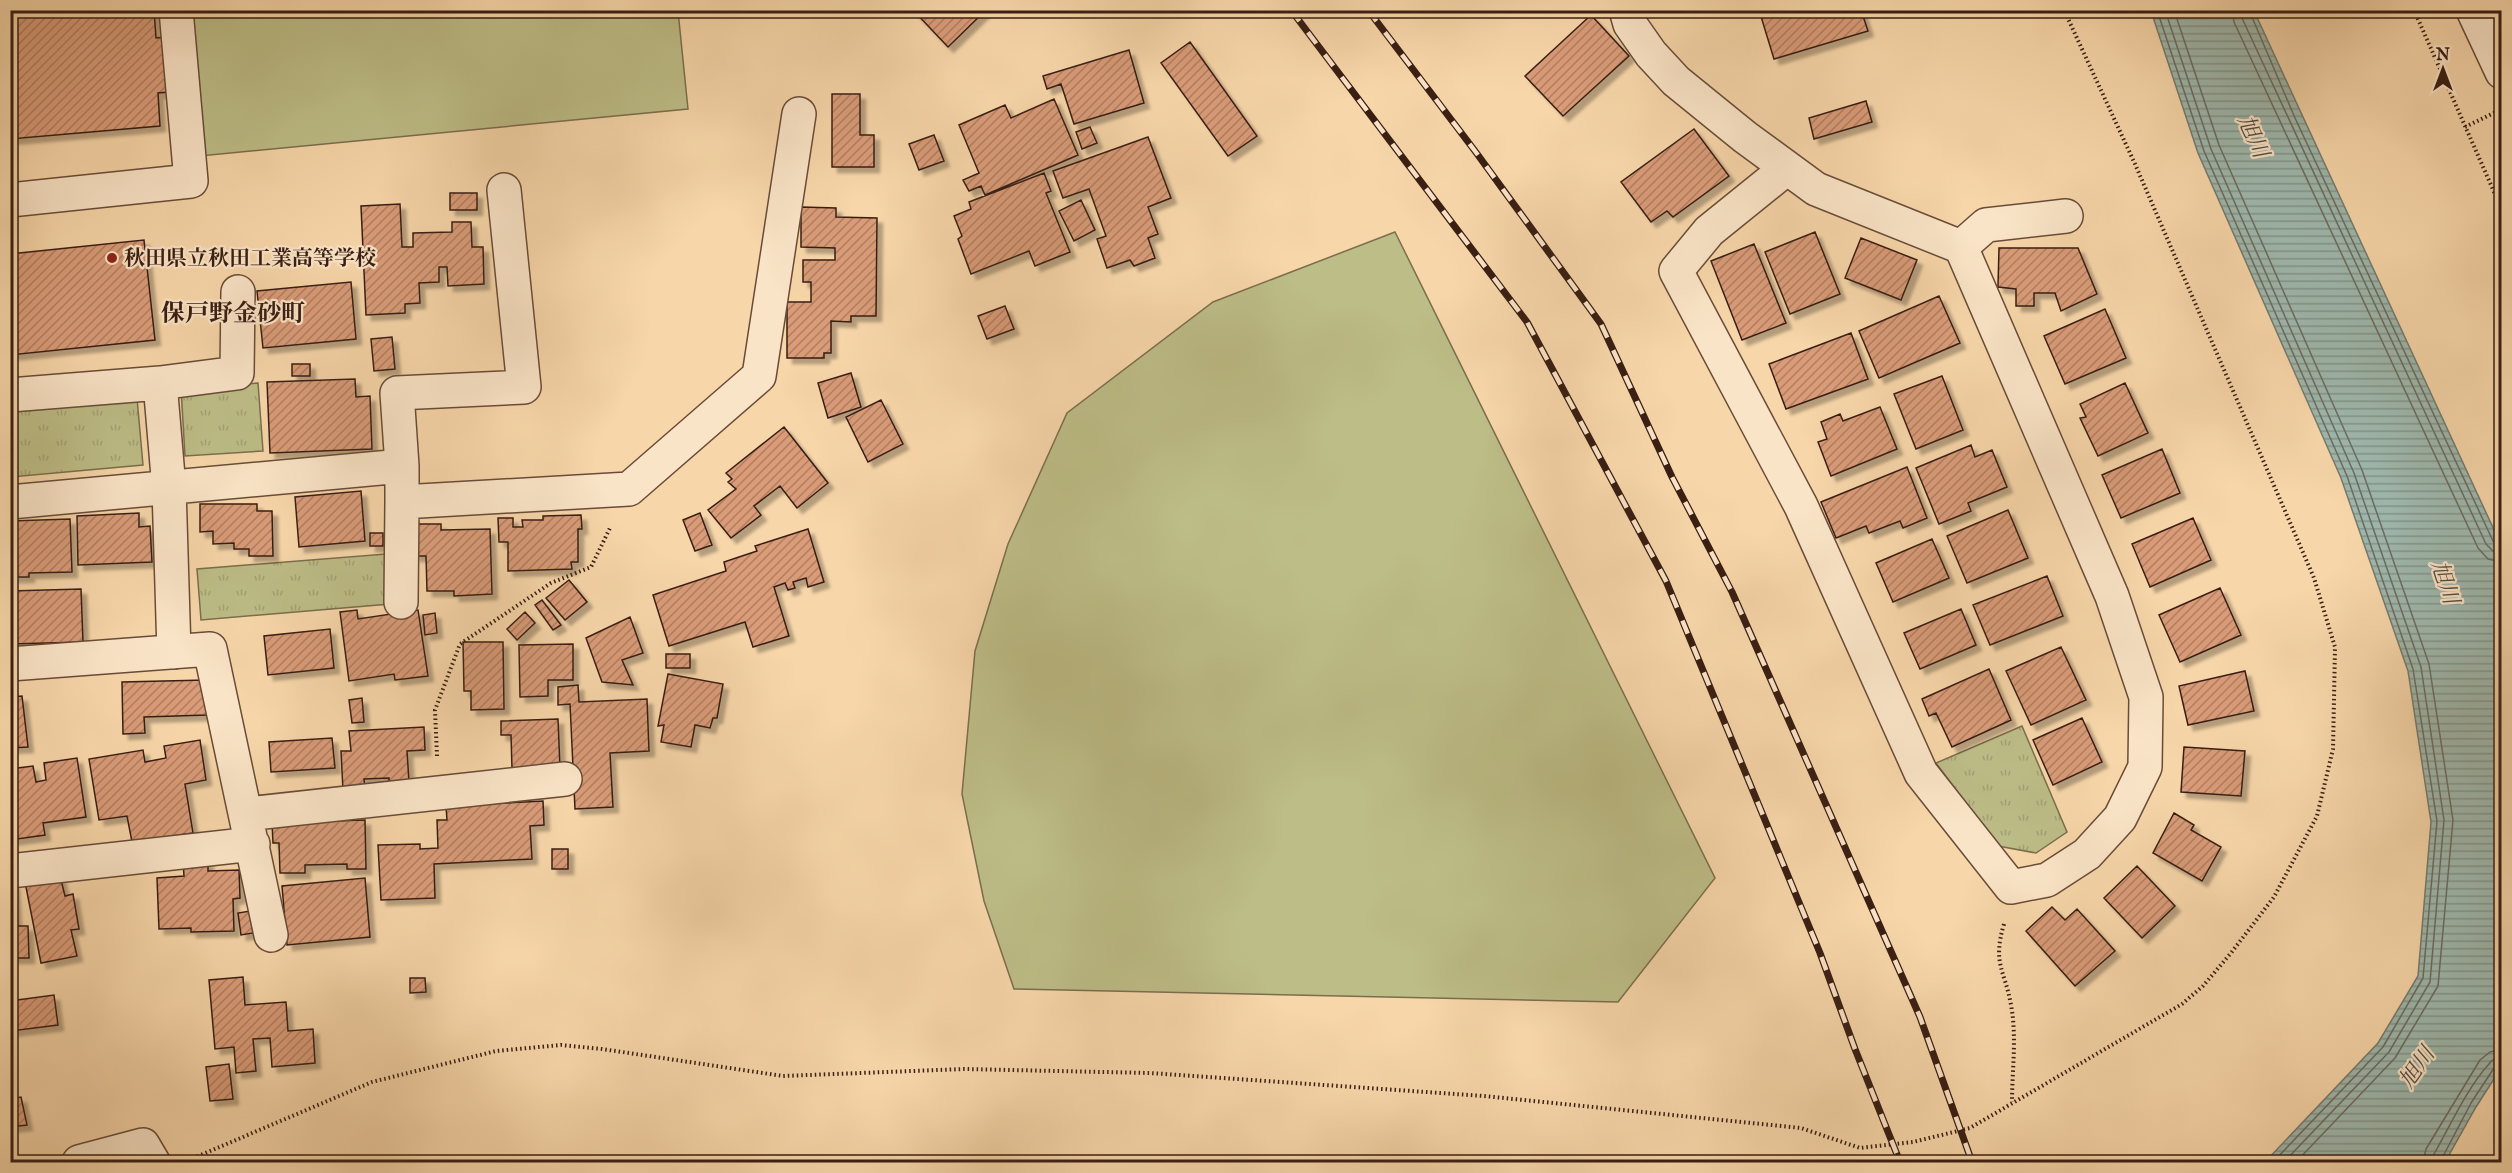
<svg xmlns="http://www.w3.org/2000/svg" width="2512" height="1173" font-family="'IM FELL English','Noto Serif JP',serif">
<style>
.grass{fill:url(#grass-tufts);stroke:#7b6e4d;stroke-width:1.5}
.pitch{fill:#bdbd87;stroke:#7b6e4d;stroke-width:1.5}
.water{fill:url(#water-rules);stroke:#767a6f;stroke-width:1.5}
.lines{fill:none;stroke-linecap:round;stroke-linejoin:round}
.shore{stroke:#6c6b60;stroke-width:1.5}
.building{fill:url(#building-hatch);stroke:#391e13;stroke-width:1.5;filter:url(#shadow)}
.minor-casing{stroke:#684c38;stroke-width:36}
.path{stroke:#391e13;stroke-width:4;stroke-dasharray:1.5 3;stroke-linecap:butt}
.minor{stroke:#fae4c7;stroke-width:33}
.rail-casing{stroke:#391e13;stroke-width:7}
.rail{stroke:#fae4c7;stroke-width:4.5;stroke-dasharray:14;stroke-linecap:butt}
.poi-dot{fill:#8f2418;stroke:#fae4c7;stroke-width:2}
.labels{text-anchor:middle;stroke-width:4.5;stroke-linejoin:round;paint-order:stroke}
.poi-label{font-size:21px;font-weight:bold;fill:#391e13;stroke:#fae4c7;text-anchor:start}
.water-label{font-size:22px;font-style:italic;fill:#574c41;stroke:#fae4c7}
.quarter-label{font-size:24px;font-weight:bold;fill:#391e13;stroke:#fae4c7}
</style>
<defs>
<pattern id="grass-tufts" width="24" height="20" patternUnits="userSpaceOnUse" patternTransform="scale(1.5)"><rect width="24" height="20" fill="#bdbd87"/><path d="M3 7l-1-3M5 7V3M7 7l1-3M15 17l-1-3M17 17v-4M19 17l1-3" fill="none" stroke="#a3a274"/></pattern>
<pattern id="water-rules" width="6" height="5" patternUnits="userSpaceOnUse" patternTransform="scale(1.5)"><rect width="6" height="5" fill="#9eb8ad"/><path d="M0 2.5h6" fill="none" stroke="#82958c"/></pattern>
<pattern id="building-hatch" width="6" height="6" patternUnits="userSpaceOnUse" patternTransform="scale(1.5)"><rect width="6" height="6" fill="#d99b78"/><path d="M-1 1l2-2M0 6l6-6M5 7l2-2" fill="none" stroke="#b17e61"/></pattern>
<filter id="shadow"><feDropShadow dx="5.5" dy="5.5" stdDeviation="1.5" flood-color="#0004"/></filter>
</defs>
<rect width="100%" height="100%" fill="#f7d6a9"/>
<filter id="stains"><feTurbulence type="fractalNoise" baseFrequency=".00333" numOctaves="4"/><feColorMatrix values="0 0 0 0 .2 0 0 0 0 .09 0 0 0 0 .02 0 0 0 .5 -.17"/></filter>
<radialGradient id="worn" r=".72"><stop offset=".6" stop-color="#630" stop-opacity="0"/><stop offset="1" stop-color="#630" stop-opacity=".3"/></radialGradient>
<path class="grass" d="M258 383 263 451 185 456 181 389Z
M137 398 143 465 11 477V409Z
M386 554 390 604 201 620 197 569Z
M2022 726 2067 832 2036 853 1998 846 1936 763Z"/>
<path class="pitch" d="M187 11H678L688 109 200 156Z
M1395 232 1715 878 1618 1002 1014 989 984 901 962 794 975 651 1008 544 1067 413 1213 302Z"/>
<path class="water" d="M2151 11H2254L2501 545V1068L2476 1107 2445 1162H2265L2378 1043 2418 976 2431 822 2408 671 2341 478 2198 153Z"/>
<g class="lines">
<path class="shore" d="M2157 10 2204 151 2347 476 2413 669 2437 821 2423 978 2383 1047 2273 1162
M2165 10 2211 149 2354 473 2421 667 2444 820 2430 982 2389 1052 2284 1162
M2174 10 2219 145 2362 470 2429 664 2453 820 2438 986 2395 1058 2296 1162
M2232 10 2234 22 2478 548 2488 559 2502 562
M2241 10 2242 18 2486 544 2493 551 2502 553
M2249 10 2295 118 2493 541 2502 545
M2423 1162 2426 1149 2480 1060 2490 1052 2502 1049
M2432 1162 2434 1154C2450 1126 2467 1088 2489 1064 2492 1059 2496 1059 2502 1058
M2440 1162 2471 1103 2494 1068 2502 1066"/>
</g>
<path class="building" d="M10 10H154L156 38 177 36 182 91 158 93 160 126 10 139Z
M913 10H986L948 47Z
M1759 10H1861L1868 31 1774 59Z
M1591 15 1629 56 1563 116 1525 76Z
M1190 42 1257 136 1228 156 1161 63Z
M1129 50 1144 103 1074 124 1061 84 1047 89 1043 76Z
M832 94H860V135H874V167H832Z
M1054 99 1078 155 985 195 981 186 969 191 963 180 979 173 959 125 1005 105 1011 118Z
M1866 101 1872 122 1814 139 1809 118Z
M1090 127 1097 143 1082 149 1076 132Z
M1694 129 1729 176 1673 217 1667 211 1651 222 1621 182Z
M934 135 944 161 919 170 909 144Z
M1148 137 1171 198 1148 207 1158 234 1148 238 1155 258 1134 266 1130 260 1107 268 1097 239 1106 236 1089 189 1063 198 1053 171Z
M1044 173 1051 191 1046 193 1070 252 1035 266 1029 251 971 274 958 239 962 236 954 216 971 209 969 202Z
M450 193H477V210H450Z
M1081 200 1095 230 1074 241 1059 211Z
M400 204 402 247H413V233L452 232V222H471L472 247H483L484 284 448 286 447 267H439V282L419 283 420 303 405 304V313L366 315 361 206Z
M801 207 836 208V217L877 218 876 316H851V322L831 321V353H824V358H787V302H811V282H803V260H835V248L801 247Z
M1815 232 1840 294 1790 314 1765 252Z
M1861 238 1917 260 1901 300 1845 278Z
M144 240 155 340 10 355V254Z
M1754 244 1786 323 1742 340 1711 261Z
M1999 248H2078L2097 294 2061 311 2055 293H2034V306H2016V289L1998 287Z
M351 282 356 339 263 348 257 291Z
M1939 296 1960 343 1879 378 1859 331Z
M1005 306 1014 329 987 339 978 316Z
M2105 309 2126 358 2065 384 2044 336Z
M1851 333 1868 379 1786 409 1769 364Z
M392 337 395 369 374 371 371 339Z
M292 364H310V376H292Z
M851 373 861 407 828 418 818 383Z
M1942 376 1963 430 1916 449 1894 394Z
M355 379 356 397 370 396 372 449 270 453 267 382Z
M2125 383 2148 433 2098 456 2080 418 2086 417 2080 404Z
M881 400 903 444 868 462 846 417Z
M1880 407 1897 449 1831 476 1818 442 1827 439 1821 422 1840 414 1843 421Z
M784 427 828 483 797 508 780 486 754 506 761 515 731 538 708 510 736 489 728 482 732 479 726 473Z
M1971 445 1975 457 1992 450 2007 487 1968 503 1971 511 1939 524 1916 468Z
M2162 449 2180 493 2121 518 2102 475Z
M1907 467 1927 518 1903 528 1900 521 1869 533 1866 526 1836 538 1821 502Z
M361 491 365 541 299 547 295 497Z
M200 504H257V511H272L273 556H249V549H234V543L213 544V531L200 532Z
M2008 510 2028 558 1967 583 1947 536Z
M139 513V527L150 526 152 562 78 565 77 516Z
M700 513 712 545 695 551 683 520Z
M581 515 582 529H578V562H571L572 569 508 571V542H499L498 518H513V527H523L522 520H543V516Z
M2193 518 2211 560 2150 587 2132 544Z
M70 519 72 572 29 573V577H10V521Z
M413 524H441V530L490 529 492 594 454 596V591H427L426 556H414Z
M808 529 824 582 808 587 806 578 793 582 795 588 788 590 785 583 774 587 789 636 753 647 745 622 669 646 653 595 726 571 724 562 757 551 755 546Z
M370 533H383V546H370Z
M1932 539 1949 578 1893 602 1876 563Z
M2047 576 2063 616 1990 645 1973 605Z
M569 580 587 602 565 620 546 598Z
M2220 588 2241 635 2180 662 2159 615Z
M81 589 83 642 10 644V591Z
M542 600 561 625 553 630 535 605Z
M1961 609 1976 645 1920 669 1904 633Z
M357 610 358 619 418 610 428 676 395 680 394 674 349 681 340 612Z
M525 612 535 623 517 640 507 629Z
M435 613 437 633 425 635 423 615Z
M630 617 643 653 622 660 633 685 602 682 586 638Z
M330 629 334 668 268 675 264 636Z
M463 642H503L504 709 471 710V691H464Z
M573 644V680H548V696L520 697 519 645Z
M2061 647 2086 700 2031 725 2006 671Z
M666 654H690V668H666Z
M1989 669 2011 720 1952 747 1936 713 1929 716 1922 699Z
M2245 671 2254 711 2188 725 2179 686Z
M668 674 723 684 717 718H713L710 728 695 725 691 747 661 742 664 725 658 726Z
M206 680 207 715 144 717 145 733 123 734 122 682Z
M578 685 579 702 647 699 649 751 610 753 613 807 575 809 570 704 558 705V687Z
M22 696 28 747 10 748V697Z
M362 698 364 722 352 723 349 700Z
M2082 718 2102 762 2053 785 2033 740Z
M558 719 560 768 512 769 511 735H501V721Z
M424 727 425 750 407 751 409 782 389 783V778L364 779 365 789 343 791 341 751H351L349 731Z
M332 738 335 768 271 772 269 742Z
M200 740 206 780 185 784 193 833 132 842 127 816 99 820 89 759 143 750 145 762 166 758 164 746Z
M2184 747 2245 751 2241 796 2181 792Z
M77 758 86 817 43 823 45 835 10 840V769L33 766 36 782 46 780 44 763Z
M543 801 544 825 530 826 532 859 434 864 435 898 381 900 378 845 420 844V849L438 848 437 820H447L446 806Z
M2174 813 2194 825 2191 830 2221 847 2202 881 2153 853Z
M365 820 366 869H347V864L305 865V873H280L279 843H273L272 823Z
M552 849H568V869H552Z
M208 861V871L239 870 240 898 233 899 234 931 191 932V928L159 929 157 878 184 876 183 862Z
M2137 866 2175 906 2142 938 2104 898Z
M60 876 65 896 73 894 79 929 71 930 77 956 41 963 25 882Z
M365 878 370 937 287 945 282 886Z
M10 884H14L16 926H28L29 958H10Z
M2052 907 2065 920 2077 909 2115 951 2075 986 2026 931Z
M250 911 253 933 241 935 238 913Z
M243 977 245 1005 286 1002 288 1031 313 1029 315 1063 272 1067 270 1038 253 1039 256 1071 236 1073 234 1047 215 1049 209 980Z
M410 978H425L426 992 410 993Z
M54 995 58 1025 11 1031 10 1001Z
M229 1064 233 1099 210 1101 206 1067Z
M21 1097 27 1125 10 1127V1099Z"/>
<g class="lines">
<g class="minor-casing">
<path id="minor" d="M1626 10 1630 24 1651 54 1676 81 1745 137 1816 189 1961 247 2112 596 2146 697 2145 767 2120 818 2087 854 2047 880 2011 887 1921 773 1801 506 1676 271 1709 231 1787 168
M2473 10 2502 72
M10 200 191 181 176 10
M1961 247 1986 225 2066 216
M160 383 169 488 174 652
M10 395 160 383 237 373 238 292
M402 466 397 393 524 387 504 190
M10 502 402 466V502L629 489 759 376 799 114
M401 602 402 502
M10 664 210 649 271 935
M247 814 565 779
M10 871 253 844
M79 1162 143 1145 153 1162"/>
</g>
<path class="path" d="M2414 10 2502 210
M2465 127 2500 110
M437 756 435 710 460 644 551 583 591 567 610 528
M2004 924C1992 964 2005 970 2011 1005 2017 1037 2012 1070 2012 1102
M189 1160 372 1082 496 1051 561 1045 602 1049 783 1076 964 1069 1150 1073 1484 1096 1801 1128 1860 1148 1913 1142 1970 1128 2182 1004 2203 986 2231 953 2274 897 2317 816 2333 749 2335 647 2314 578 2135 164 2064 10"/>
<use href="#minor" class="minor"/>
<g class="rail-casing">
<path id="rail" d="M1291 10 1527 322 1666 581 1820 953 1855 1049 1900 1162
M1368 10 1475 151 1601 324 1672 477 1732 592 1920 1017 1972 1162"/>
</g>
<use href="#rail" class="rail"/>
</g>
<circle class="poi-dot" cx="112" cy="258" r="6"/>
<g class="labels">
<g class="poi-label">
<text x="124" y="265">秋田県立秋田工業高等学校</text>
</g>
<g class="water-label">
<text transform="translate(2254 136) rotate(66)" y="8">旭川</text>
<text transform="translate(2446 582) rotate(72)" y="8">旭川</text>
<text transform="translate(2416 1067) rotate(-55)" y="8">旭川</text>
</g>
<g class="quarter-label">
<text x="233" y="321">保戸野金砂町</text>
</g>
</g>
<rect width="2512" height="1173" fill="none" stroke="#f7d6a9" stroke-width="36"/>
<rect x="12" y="12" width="2488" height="1149" fill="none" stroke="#391e13" stroke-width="3"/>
<rect x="18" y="18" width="2476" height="1137" fill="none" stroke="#391e13" stroke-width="1.5"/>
<g transform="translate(2443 69)" stroke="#fae4c7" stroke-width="4.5" paint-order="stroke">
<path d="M0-4.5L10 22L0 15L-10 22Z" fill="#391e13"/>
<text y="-9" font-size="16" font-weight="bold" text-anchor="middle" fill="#391e13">N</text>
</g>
<rect width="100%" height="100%" filter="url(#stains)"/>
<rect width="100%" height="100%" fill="url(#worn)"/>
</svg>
